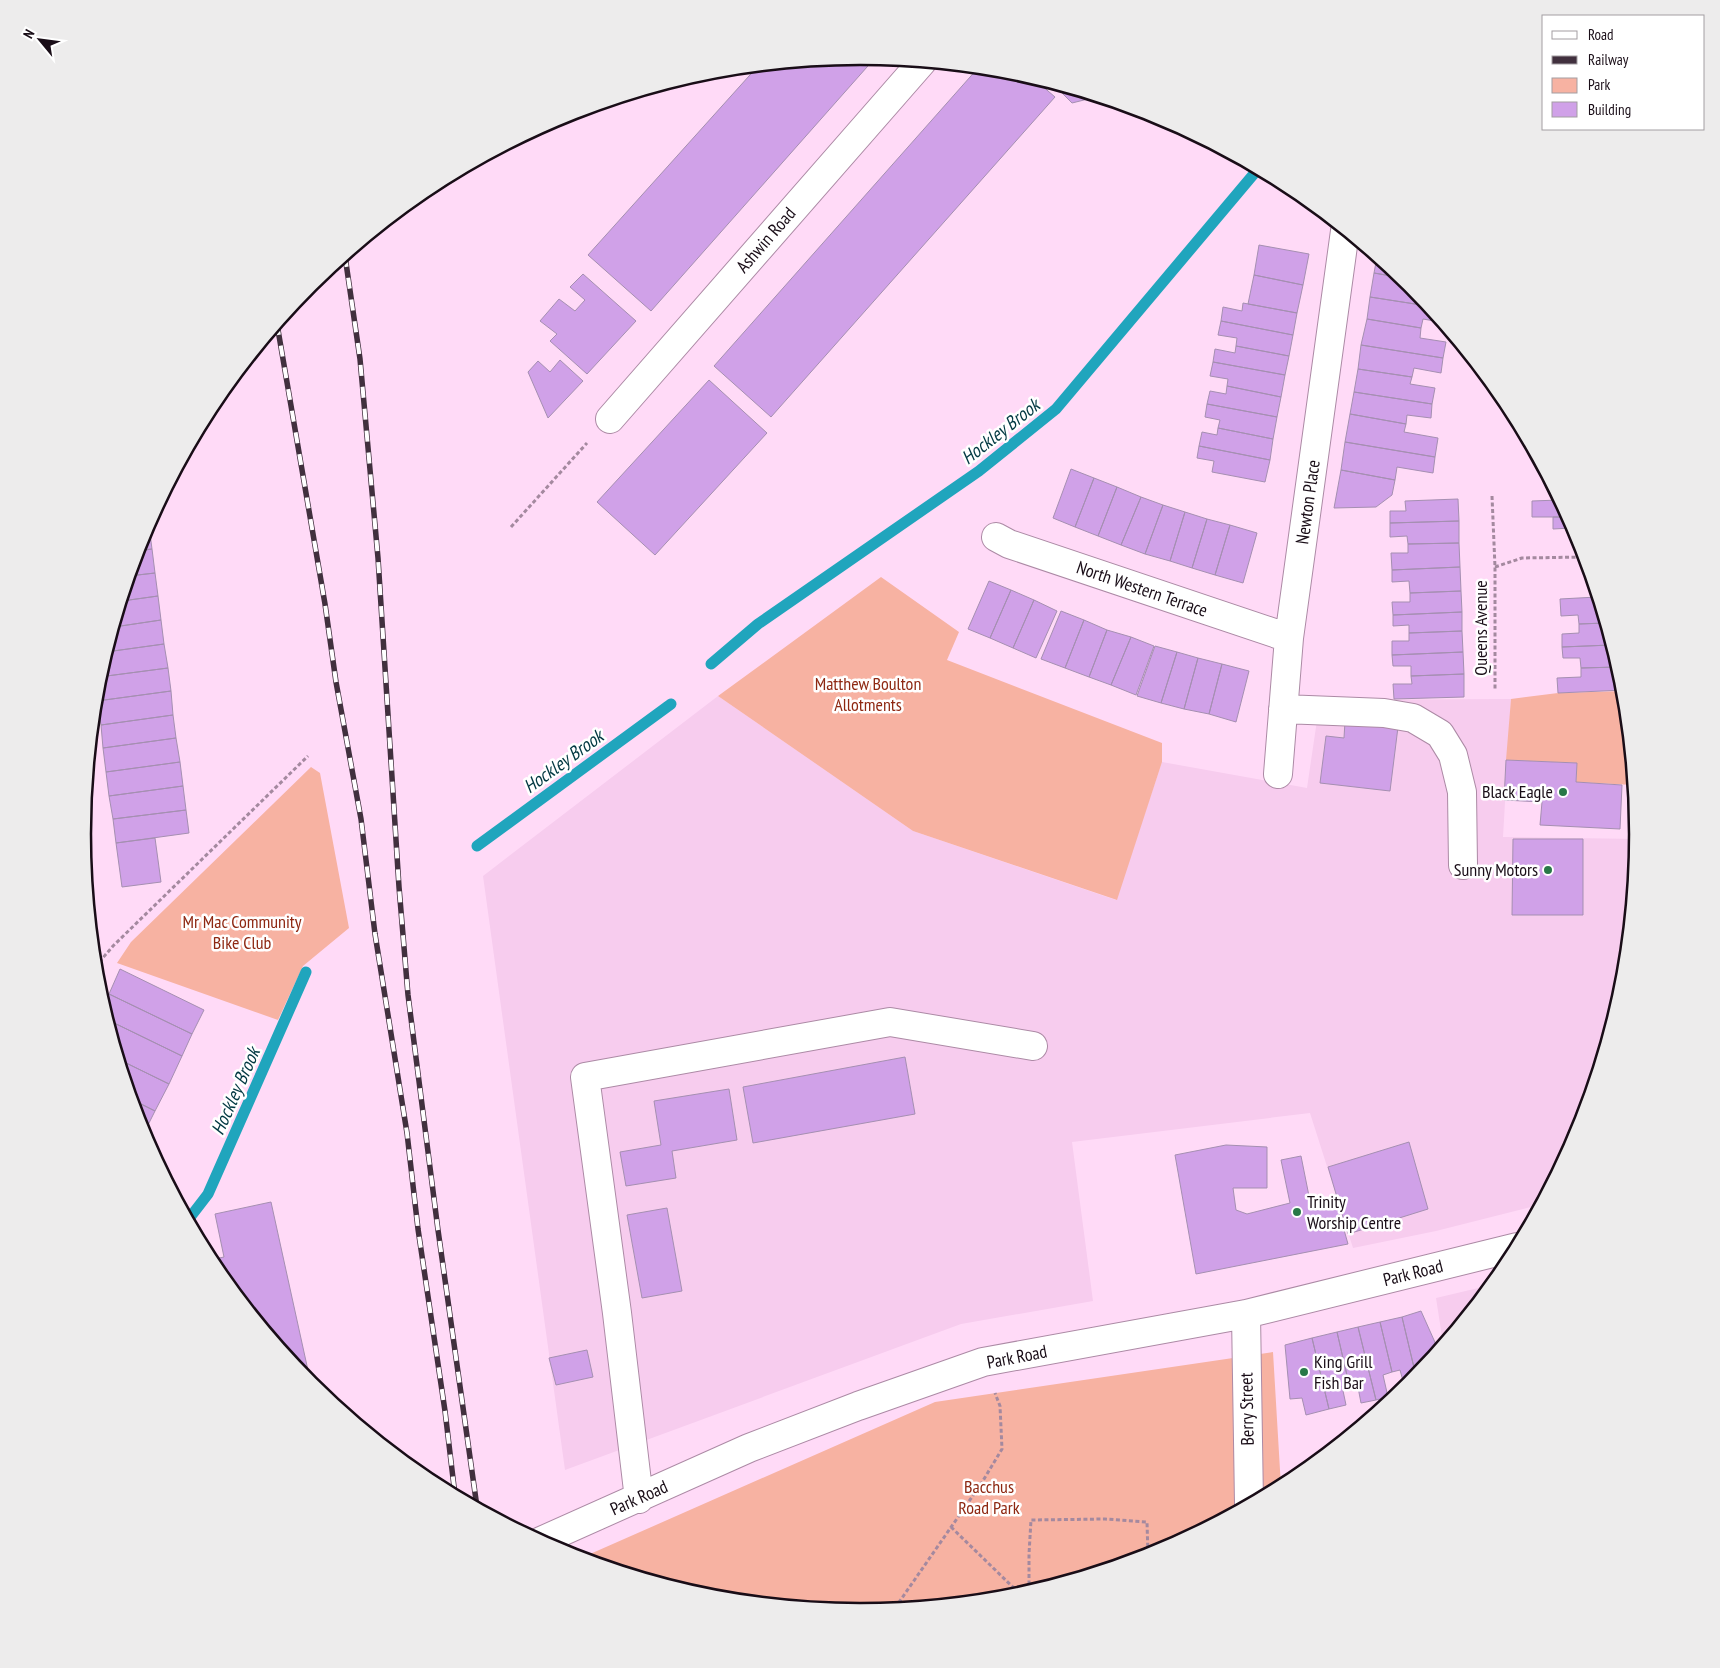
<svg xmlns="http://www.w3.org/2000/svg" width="1720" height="1668" font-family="'PT Sans Narrow',sans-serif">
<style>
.built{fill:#f7ccee}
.green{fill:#f7b2a2}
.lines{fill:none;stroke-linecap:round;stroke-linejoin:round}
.stream{stroke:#20a5bd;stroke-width:11}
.building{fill:#d0a1e8;stroke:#a58fb1}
.minor-casing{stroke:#ac8aa5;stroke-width:30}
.path{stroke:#a4899f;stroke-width:3;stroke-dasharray:4 2.5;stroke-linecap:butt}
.minor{stroke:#fff;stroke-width:28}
.rail-casing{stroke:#41303e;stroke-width:5.5}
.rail{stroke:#fff;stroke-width:4;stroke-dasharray:11;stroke-linecap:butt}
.poi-dot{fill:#287848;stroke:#fff;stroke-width:2}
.labels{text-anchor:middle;stroke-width:5;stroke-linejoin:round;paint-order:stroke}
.street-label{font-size:18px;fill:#190d17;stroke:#fff}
.park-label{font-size:18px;fill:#8e2812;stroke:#fff}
.poi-label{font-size:18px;fill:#190d17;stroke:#fff;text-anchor:end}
.water-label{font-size:19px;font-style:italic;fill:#003741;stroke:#fff}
.rim{fill:none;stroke:#190d17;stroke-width:2.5}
</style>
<rect width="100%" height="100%" fill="#ffdaf7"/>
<path class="built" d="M718 696 913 831 1116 900 1162 762 1307 788 1320 700 1511 699 1503 837 1637 839 1623 986 1578 1132 1539 1205 1436 1231 1353 1248 1310 1113 1072 1142 1093 1301 961 1324 565 1470 483 876Z
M1491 1285 1443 1343 1436 1298Z"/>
<path class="green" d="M881 577 959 632 947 660 1162 743V762L1117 900 913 831 718 696Z
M1624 691 1633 785 1576 782 1577 763 1506 760 1511 699 1558 693Z
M311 767 320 773 349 928 303 966 278 1020 117 963 131 942Z
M1273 1352 1281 1487 1157 1553 1011 1597 860 1612 708 1597 581 1558 935 1402Z"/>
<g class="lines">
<path class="stream" d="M711 664 758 624 979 471 1056 409 1258 169
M477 846 671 704
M188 1220 208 1194 306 972"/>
</g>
<path class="building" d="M860 56 875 58 651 311 588 255 758 66Z
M978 68 1012 71 1033 78 1055 97 771 417 714 366Z
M1052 83 1096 97 1072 103Z
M1259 245 1309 254 1303 285 1254 275Z
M1377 257 1403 278 1374 273Z
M1374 273 1403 278 1410 284 1428 306 1370 297Z
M583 274 636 321 587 374 550 341 557 334 540 321 559 299 575 311 585 300 570 287Z
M1254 275 1303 285 1297 313 1248 304Z
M1370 297 1428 306 1440 322 1423 319 1421 328 1367 319Z
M1243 303 1297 313 1293 335 1221 321 1223 307 1242 311Z
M1367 319 1421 328 1420 338 1446 342 1443 358 1361 345Z
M1221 321 1293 335 1289 356 1236 346 1237 338 1218 335Z
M1361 345 1443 358 1441 373 1414 368 1412 377 1358 369Z
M1236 346 1289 356 1285 375 1213 362 1215 349 1235 353Z
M560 360 583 381 548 418 528 372 538 361 550 372Z
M1213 362 1285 375 1281 397 1227 386 1228 379 1210 376Z
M1358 369 1412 377 1410 384 1435 388 1432 404 1354 392Z
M709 380 767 433 655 555 597 502Z
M1227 386 1281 397 1277 417 1207 404 1210 391 1226 394Z
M1354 392 1432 404 1431 418 1407 415 1406 424 1350 414Z
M1207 404 1277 417 1273 439 1218 428 1220 420 1205 417Z
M1350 414 1406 424 1404 432 1438 438 1435 457 1345 442Z
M1218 428 1273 439 1270 460 1199 446 1202 432 1217 435Z
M1345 442 1435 457 1433 473 1397 467 1395 480 1341 470Z
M1199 446 1270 460 1265 482 1212 472 1214 461 1197 458Z
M1071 469 1094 478 1075 527 1053 518Z
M1341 470 1395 480 1392 495 1376 507 1334 508Z
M1094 478 1117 487 1098 536 1075 527Z
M1117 487 1141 497 1121 545 1098 536Z
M1141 497 1163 505 1145 554 1121 545Z
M1458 499 1459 521 1390 523V511H1406L1405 501Z
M1559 500 1568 517H1532V501Z
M1163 505 1185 512 1170 561 1145 554Z
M1185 512 1207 519 1192 568 1170 561Z
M1553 517H1568L1579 538H1571V528L1553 529Z
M1207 519 1230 525 1215 575 1192 568Z
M1459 521V543L1408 544 1407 536 1390 537V523Z
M1230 525 1257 533 1243 583 1215 575Z
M147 526H149L152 549 137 551 142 536Z
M1459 543 1460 567 1392 570 1391 553H1408V544Z
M152 549 155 573 129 576 137 551Z
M1460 567 1461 591 1410 593 1409 581 1392 582V570Z
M155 573 158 596 122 601 129 576Z
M989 581 1011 590 990 638 968 629Z
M1011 590 1034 600 1013 648 990 638Z
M1461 591 1462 612 1393 615 1392 602H1410V593Z
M158 596 161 620 114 627 122 601Z
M1597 597 1605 623 1579 624 1578 615 1561 616 1560 599Z
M1034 600 1057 611 1036 658 1013 648Z
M1061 611 1084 620 1065 668 1041 659Z
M1462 612V631L1409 633V625L1393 626V615Z
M161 620 164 644 106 652 114 627Z
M1084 620 1107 630 1089 677 1065 668Z
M1605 623 1611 645 1562 647V634L1579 633V624Z
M1107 630 1131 637 1111 685 1089 677Z
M1462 631 1463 652 1392 655V641H1409V633Z
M1131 637 1154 646 1136 695 1111 685Z
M164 644 168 668 99 677 106 652Z
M1611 645 1618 667 1581 668 1580 658H1563L1562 647Z
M1155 646 1177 652 1161 703 1137 696Z
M1177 652 1198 658 1184 709 1161 703Z
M1463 652 1464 674 1411 676V666H1393L1392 655Z
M1198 658 1222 664 1209 714 1184 709Z
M1222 664 1249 671 1236 722 1209 714Z
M1618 667 1624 690 1558 693 1557 678 1581 677V668Z
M168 668 171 691 97 701 96 692 99 677Z
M1464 674V697L1394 699 1393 684H1412L1411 676Z
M171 691 173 715 101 725 97 701Z
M173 715 176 738 103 748 101 725Z
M1345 721 1398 727 1390 791 1320 783 1326 736 1344 738Z
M176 738 180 762 106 772 103 748Z
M1506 760 1577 763 1576 782 1622 785 1620 829 1540 825 1542 802 1504 800Z
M180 762 183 786 109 796 106 772Z
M183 786 186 810 113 819 109 796Z
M186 810 189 833 116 843 113 819Z
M155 838 161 882 122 887 116 843Z
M1513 839H1583V915H1512Z
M120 969 204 1010 192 1034 109 994Z
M109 994 192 1034 182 1056 108 1020 103 1005Z
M108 1020 182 1056 169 1084 120 1060Z
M905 1057 915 1114 753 1143 743 1087Z
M120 1060 169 1084 155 1111 131 1099Z
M729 1089 737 1140 672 1151 676 1178 626 1186 620 1152 661 1145 654 1101Z
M131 1099 155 1111 143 1135 141 1131Z
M1409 1142 1428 1209 1348 1234 1328 1167Z
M1226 1145 1267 1147V1188H1233L1236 1210 1247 1214 1290 1203 1281 1160 1301 1156 1310 1201 1335 1198 1348 1244 1196 1274 1175 1155Z
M271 1202 311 1384 213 1266 210 1260 224 1257 215 1214Z
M667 1208 682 1291 642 1298 627 1215Z
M1421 1311 1438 1349 1416 1376 1402 1317Z
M1402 1317 1416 1376 1405 1388 1400 1370 1392 1372 1380 1322Z
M1380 1322 1392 1372 1383 1375 1388 1397 1376 1400 1358 1327Z
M1358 1327 1376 1400 1361 1403 1357 1382 1349 1384 1337 1332Z
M1337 1332 1349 1384 1342 1386 1346 1405 1329 1409 1312 1338Z
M1312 1338 1329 1409 1306 1415 1302 1398 1290 1399 1285 1345Z
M587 1350 593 1377 556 1385 549 1358Z"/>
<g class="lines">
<g class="minor-casing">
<path id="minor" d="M610 419 922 62
M996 537 1009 544 1289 638
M1283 709 1384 713 1413 718 1440 734 1453 755 1462 792 1463 865
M1278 774 1289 638 1345 231
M1246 1314 1249 1504
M639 1499 617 1313 585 1077 890 1022 1033 1046
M541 1541 749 1448 858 1406 983 1362 1246 1314 1517 1247"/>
</g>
<path class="path" d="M1492 496 1495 567V690
M511 527 587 443
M1495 567 1522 558 1585 557
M95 967 113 946 308 756
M951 1527 1020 1594
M1029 1591V1554L1031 1520 1105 1519 1147 1522 1148 1555
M895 1608 981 1484 1002 1449 1000 1406 995 1393"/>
<use href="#minor" class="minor"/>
<g class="rail-casing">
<path id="rail" d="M345 256 360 359 378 558 399 887 408 995 438 1230 477 1507
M277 324 325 604 336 682 361 819 375 934 407 1133 418 1229 445 1411 455 1495"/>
</g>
<use href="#rail" class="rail"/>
</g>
<g class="poi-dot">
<circle cx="1563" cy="792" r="5"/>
<circle cx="1548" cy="870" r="5"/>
<circle cx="1297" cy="1212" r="5"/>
<circle cx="1304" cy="1372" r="5"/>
</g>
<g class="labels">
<g class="street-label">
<text transform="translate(766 240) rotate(-49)" y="6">Ashwin Road</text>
<text transform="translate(1308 502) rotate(-82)" y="6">Newton Place</text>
<text transform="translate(1142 589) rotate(19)" y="6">North Western Terrace</text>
<text transform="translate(1481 628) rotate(-90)" y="6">Queens Avenue</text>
<text transform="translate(1413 1273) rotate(-14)" y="6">Park Road</text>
<text transform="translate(1017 1357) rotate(-11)" y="6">Park Road</text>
<text transform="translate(1247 1409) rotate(-91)" y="6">Berry Street</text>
<text transform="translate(639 1498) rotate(-24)" y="6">Park Road</text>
</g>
<g class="park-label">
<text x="868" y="690">Matthew Boulton<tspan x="868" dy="21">Allotments</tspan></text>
<text x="242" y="928">Mr Mac Community<tspan x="242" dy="21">Bike Club</tspan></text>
<text x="989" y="1493">Bacchus<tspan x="989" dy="21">Road Park</tspan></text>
</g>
<g class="poi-label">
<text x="1553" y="798">Black Eagle</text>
<text x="1538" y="876">Sunny Motors</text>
<text x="1307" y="1208" text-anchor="start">Trinity<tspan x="1307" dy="21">Worship Centre</tspan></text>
<text x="1314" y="1368" text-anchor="start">King Grill<tspan x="1314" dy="21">Fish Bar</tspan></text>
</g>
<g class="water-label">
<text transform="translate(1000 431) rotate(-38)" y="7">Hockley Brook</text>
<text transform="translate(563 761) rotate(-36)" y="7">Hockley Brook</text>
<text transform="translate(235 1091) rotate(-66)" y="7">Hockley Brook</text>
</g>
</g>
<path d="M0 0H1720V1668H0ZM91 834a769 769 0 1 1 1538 0a769 769 0 1 1-1538 0Z" fill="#edecec" fill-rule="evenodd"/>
<path class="rim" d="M91 834a769 769 0 1 1 1538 0a769 769 0 1 1-1538 0Z"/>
<rect x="1542" y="15" width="162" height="115" fill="#ffffff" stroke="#a39ea2"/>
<rect x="1552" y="31" width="25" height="8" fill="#ffffff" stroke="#a39ea2"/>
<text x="1588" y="40" font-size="15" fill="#190d17">Road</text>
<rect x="1552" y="56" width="25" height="8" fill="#41303e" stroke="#a39ea2"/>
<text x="1588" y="65" font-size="15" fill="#190d17">Railway</text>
<rect x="1552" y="78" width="25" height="15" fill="#f7b2a2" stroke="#a39ea2"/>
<text x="1588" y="90" font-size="15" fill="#190d17">Park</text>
<rect x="1552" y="102" width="25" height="15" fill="#d0a1e8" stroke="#a39ea2"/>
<text x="1588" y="115" font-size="15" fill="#190d17">Building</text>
<g transform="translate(40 40) rotate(299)" stroke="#ffffff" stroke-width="4" paint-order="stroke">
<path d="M0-4L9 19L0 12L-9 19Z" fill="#190d17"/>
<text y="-8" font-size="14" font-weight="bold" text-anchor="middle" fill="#190d17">N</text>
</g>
</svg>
